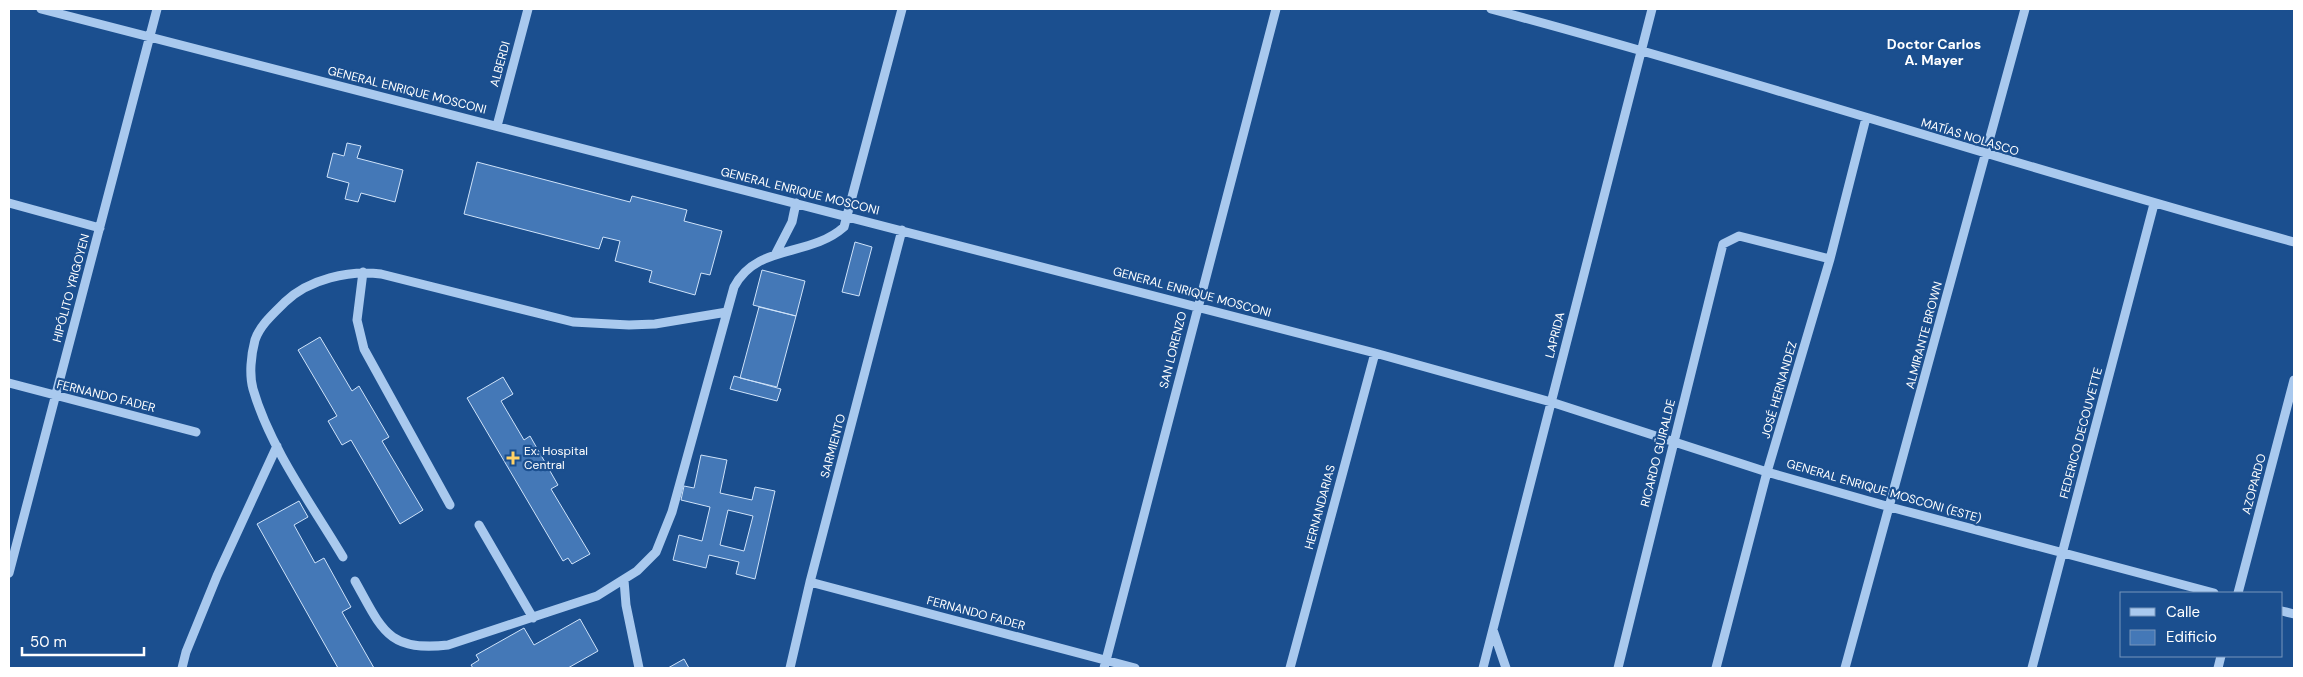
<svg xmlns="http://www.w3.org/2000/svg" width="2303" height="677" font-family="'DM Sans',sans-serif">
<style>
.building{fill:#4478b7;stroke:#cfe3fa;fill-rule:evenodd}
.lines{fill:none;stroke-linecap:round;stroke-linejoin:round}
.minor{stroke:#a9c9ee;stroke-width:9}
.poi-dot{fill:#ffd166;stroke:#1b4f8f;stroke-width:2}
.labels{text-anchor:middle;stroke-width:4.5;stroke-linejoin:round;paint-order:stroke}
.street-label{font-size:12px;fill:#fff;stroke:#1b4f8f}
.poi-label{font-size:12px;fill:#fff;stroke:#1b4f8f;text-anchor:start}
.neighbourhood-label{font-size:14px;font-weight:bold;fill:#fff;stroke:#1b4f8f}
</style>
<rect width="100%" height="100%" fill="#1b4f8f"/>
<path class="building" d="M347 143 361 146 357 158 403 170 395 202 361 193 358 202 345 199 349 183 327 177 333 153 344 156Z
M477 162 630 202 632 196 687 210 684 221 722 231 710 275 701 273 695 295 649 282 652 271 615 261 620 241 603 237 599 249 464 214Z
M855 242 872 247 859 296 842 292Z
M762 270 805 281 796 316 753 305Z
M759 307 796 316 777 387 740 378Z
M320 337 352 391 359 386 389 437 382 441 423 510 400 524 351 440 342 445 328 421 337 416 298 350Z
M734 376 781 389 777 401 730 389Z
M503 377 513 394 501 401 524 440 530 436 558 485 551 489 590 554 572 564 568 558 563 561 467 398Z
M701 455 727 460 720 493 752 500 755 487 775 491 755 579 736 574 739 562 709 555 706 568 673 560 679 535 702 541 710 507 681 500 684 486 694 488ZM728 510 753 516 744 551 720 545Z
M299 501 308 517 294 525 315 563 324 558 351 607 342 612 374 668H338L257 524Z
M580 619 598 651 568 668H473L471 665 479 660 476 655 524 628 534 645Z
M684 659 689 668H668Z"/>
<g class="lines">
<path class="minor" d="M41 9 1375 353 1551 402 1767 472 1890 507 2214 593
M1491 9C1760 81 2025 169 2294 242
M497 126 528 9
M9 203 100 228
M775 255 792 222 796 203
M363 272 357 320 364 349 450 505
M9 383 196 432
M479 525 533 618
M343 557C312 505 270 448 253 389 249 375 251 355 255 340 260 325 274 313 285 302 309 279 349 270 381 274L573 322 629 325 655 324 727 312
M9 573 157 9
M624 580 626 605 639 668
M355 581C382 629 387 652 448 645L597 596 637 571 656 552 672 512 734 287C757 243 809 258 844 227L902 9
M810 582 1135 668
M2238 593 2294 380
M2282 611 2294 614
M1493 630 1506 668
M182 668 186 652 217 576 277 446
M790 668 810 582 902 230
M1104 668 1276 9
M1290 668 1375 353
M1483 668 1652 9
M1618 668 1723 244 1739 236 1830 259
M1716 668 1767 472 1830 259 1866 118
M1845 668 2025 9
M2032 668 2154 204
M2218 668 2221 656"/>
</g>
<path class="poi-dot" d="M510.5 450.5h5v5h5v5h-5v5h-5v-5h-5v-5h5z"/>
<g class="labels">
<g class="street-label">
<text transform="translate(500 64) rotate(-75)" y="4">ALBERDI</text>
<text transform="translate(407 90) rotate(14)" y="4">GENERAL ENRIQUE MOSCONI</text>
<text transform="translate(1970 137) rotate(17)" y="4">MATÍAS NOLASCO</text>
<text transform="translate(800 191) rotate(14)" y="4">GENERAL ENRIQUE MOSCONI</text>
<text transform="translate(71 288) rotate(-75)" y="4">HIPÓLITO YRIGOYEN</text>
<text transform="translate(1192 292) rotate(15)" y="4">GENERAL ENRIQUE MOSCONI</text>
<text transform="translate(1555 335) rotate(-76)" y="4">LAPRIDA</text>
<text transform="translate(1924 335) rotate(-75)" y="4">ALMIRANTE BROWN</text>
<text transform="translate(1173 350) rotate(-76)" y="4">SAN LORENZO</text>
<text transform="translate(1779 390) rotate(-74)" y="4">JOSÉ HERNANDEZ</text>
<text transform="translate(106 396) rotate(14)" y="4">FERNANDO FADER</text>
<text transform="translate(2081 433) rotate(-75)" y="4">FEDERICO DECOUVETTE</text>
<text transform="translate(833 446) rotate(-75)" y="4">SARMIENTO</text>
<text transform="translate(1658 453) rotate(-76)" y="4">RICARDO GÜIRALDE</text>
<text transform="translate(2254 484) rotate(-75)" y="4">AZOPARDO</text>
<text transform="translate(1884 491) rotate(16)" y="4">GENERAL ENRIQUE MOSCONI (ESTE)</text>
<text transform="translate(1320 507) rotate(-75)" y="4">HERNANDARIAS</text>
<text transform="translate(976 613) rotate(15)" y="4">FERNANDO FADER</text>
</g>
<g class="poi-label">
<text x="524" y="455">Ex. Hospital<tspan x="524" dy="14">Central</tspan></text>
</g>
<g class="neighbourhood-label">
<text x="1934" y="49">Doctor Carlos<tspan x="1934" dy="16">A. Mayer</tspan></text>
</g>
</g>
<rect width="2303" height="677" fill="none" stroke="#ffffff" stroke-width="20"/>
<rect x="2120" y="592" width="162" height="65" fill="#1b4f8f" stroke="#7695bc"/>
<rect x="2130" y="608" width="25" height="8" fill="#a9c9ee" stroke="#7695bc"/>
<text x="2166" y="617" font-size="15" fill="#ffffff">Calle</text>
<rect x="2130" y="630" width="25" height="15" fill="#4478b7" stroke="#7695bc"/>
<text x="2166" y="642" font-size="15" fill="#ffffff">Edificio</text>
<path d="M22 647v8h122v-8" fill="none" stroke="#ffffff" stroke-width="2.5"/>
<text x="30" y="647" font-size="15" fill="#ffffff" stroke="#1b4f8f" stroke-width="4" paint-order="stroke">50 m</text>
</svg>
